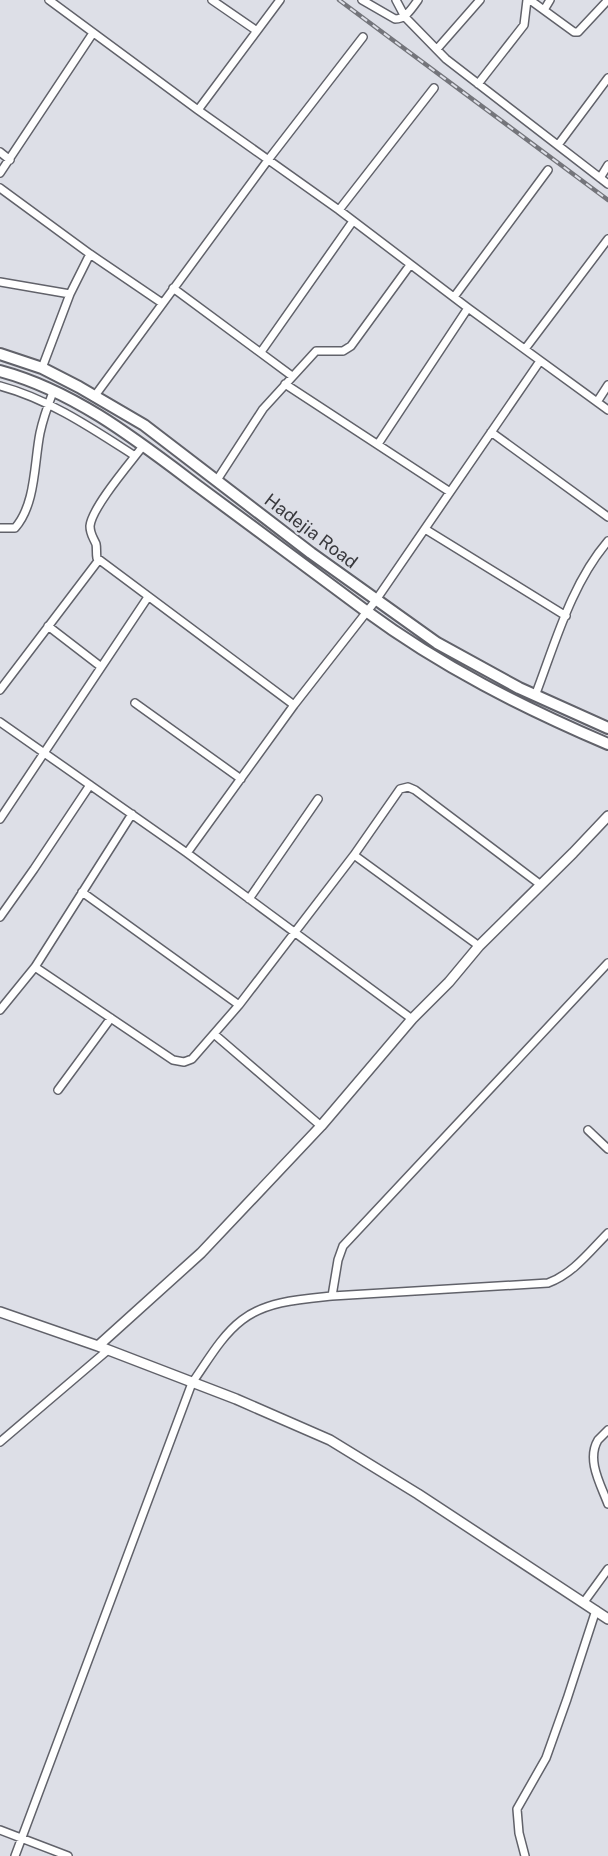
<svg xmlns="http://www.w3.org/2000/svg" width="608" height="1856" font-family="'Public Sans',sans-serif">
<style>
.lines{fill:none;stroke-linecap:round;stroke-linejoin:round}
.street-casing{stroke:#61626a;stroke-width:10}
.secondary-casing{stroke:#61626a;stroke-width:12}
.primary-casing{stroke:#61626a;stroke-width:14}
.street{stroke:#fff;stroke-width:7}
.secondary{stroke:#fff;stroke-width:9}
.primary{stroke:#fff;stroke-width:10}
.rail-casing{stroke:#74757b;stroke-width:4.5}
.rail{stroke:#dddfe7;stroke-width:2;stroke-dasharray:7;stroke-linecap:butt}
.labels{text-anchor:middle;stroke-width:4.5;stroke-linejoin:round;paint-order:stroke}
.street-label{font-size:18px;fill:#39393d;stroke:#dddfe7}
</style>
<rect width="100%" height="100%" fill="#dddfe7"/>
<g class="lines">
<g class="street-casing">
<path id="street" d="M49 0 198 110 339 210 468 308 608 410
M212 0 257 31
M362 0 395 19C406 19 412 8 418 0
M396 0 405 17 446 59 608 184
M530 0 574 32H578L608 0
M544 10 550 0
M437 49 480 0
M478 84 524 25 527 0
M198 110 280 0
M558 145 608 78
M0 152 10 160
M0 173 93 33
M600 178 608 165
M0 188 90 254 162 303
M339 210 434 88
M0 282 70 294
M173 288 292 376
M454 297 548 170
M525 349 608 239
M261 352 353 221
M42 368 70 294 90 254
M285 384 450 492
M0 386C49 399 93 429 135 456
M94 397 268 160 363 37
M597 402 608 385
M491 432 608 517
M378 444 468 308
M143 446C131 462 92 507 90 526 90 534 93 537 96 544 97 548 96 553 97 558L294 705
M217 480 263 409 316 351H343L351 346 410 265
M0 528H15C36 504 34 463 40 433 43 419 48 405 53 392
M425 529 566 616
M48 626 100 666
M0 690 98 561
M535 696C555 644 571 584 608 541
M135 703 241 779
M0 722 187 853 412 1019
M0 819 148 597
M187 853 294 705 376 600 540 361
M354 855 479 946
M82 892 239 1005
M249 899 318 799
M0 917 34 869 90 785
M35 967 173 1060 184 1062 192 1059 239 1005 354 855 400 789 408 787 415 790 541 885
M0 1010 35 967 132 814
M214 1034 321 1126
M58 1090 111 1018
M588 1130 608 1149
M332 1296 548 1283C573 1274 590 1251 608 1233
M608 1430C605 1433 601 1437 598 1440 586 1460 601 1485 608 1504
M0 1442 108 1350
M584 1602 608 1569
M0 1830 68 1856
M15 1856 192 1383C207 1362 221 1336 242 1320 266 1301 302 1299 332 1296L338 1260 343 1246 608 963
M525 1856 519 1833 517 1809 546 1758 567 1699 596 1610"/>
</g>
<g class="secondary-casing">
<path id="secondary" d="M0 1312 98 1346 236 1399 330 1440 418 1494 608 1619
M98 1346 201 1253 321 1126 412 1019 449 982 479 946 573 853 608 816"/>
</g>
<g class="primary-casing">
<path id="primary" d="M0 354 42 368 79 387 144 425 311 553 437 643 519 688 608 728
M0 371C75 391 138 441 199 487 255 528 310 570 366 611 442 667 522 707 608 744"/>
</g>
<use href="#street" class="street"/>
<use href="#secondary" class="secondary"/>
<use href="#primary" class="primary"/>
<g class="rail-casing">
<path id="rail" d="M339 0 608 200"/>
</g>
<use href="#rail" class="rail"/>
</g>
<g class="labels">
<g class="street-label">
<text transform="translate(311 531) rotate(37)" y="6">Hadejia Road</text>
</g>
</g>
</svg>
